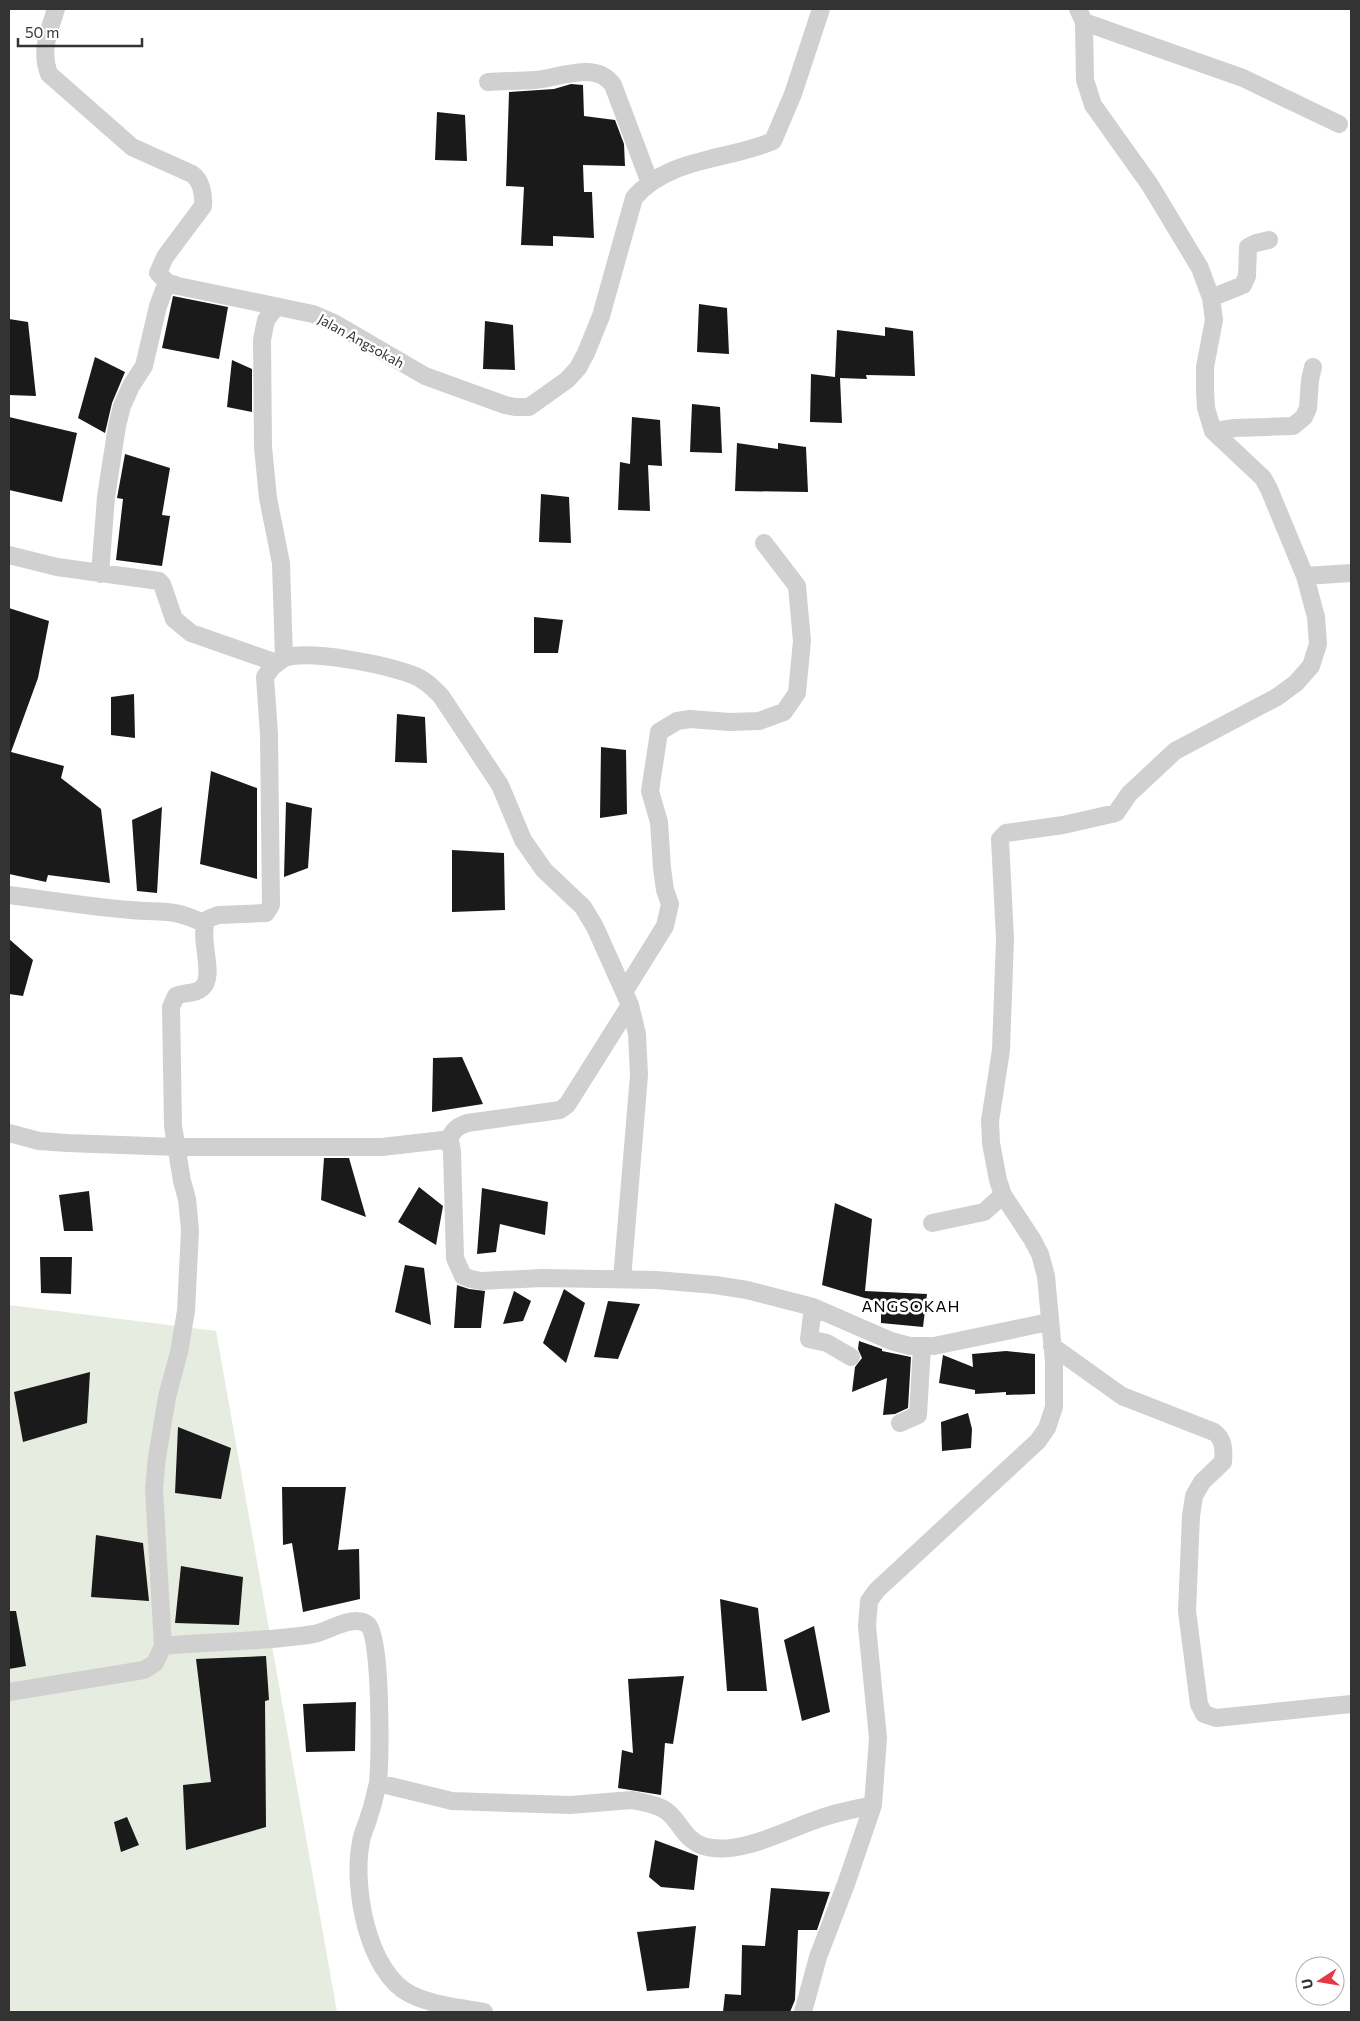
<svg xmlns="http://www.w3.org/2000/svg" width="1360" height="2021" font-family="Commissioner,sans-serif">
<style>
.green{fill:#e6ecdf}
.building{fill:#1a1a1a}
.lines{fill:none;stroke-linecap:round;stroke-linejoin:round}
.minor{stroke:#d0d0d0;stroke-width:18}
.labels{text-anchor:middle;stroke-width:5;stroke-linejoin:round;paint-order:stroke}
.street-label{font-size:14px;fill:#333;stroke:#fff}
.quarter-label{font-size:16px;letter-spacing:1px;fill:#000;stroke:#fff}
</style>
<rect width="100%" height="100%" fill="#fff"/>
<path class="green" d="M9 1305 216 1331 337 2012H9Z"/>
<path class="building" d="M571 84 583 85 584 116 615 120 624 144 625 166 583 165 584 192H592L594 238 553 236V246L521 245 524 187 506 186 509 92 554 89Z
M437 112 465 115 467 161 435 160Z
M173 296 228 307 219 359 162 348Z
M699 304 727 308 729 354 697 352Z
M9 319 28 322 36 396 9 395Z
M485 321 513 325 515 370 483 369Z
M885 327 913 331 915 376 866 375 867 379 840 378 842 423 810 422 811 374 835 377 837 330 885 336Z
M95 357 125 372 112 403 105 433 78 418Z
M232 360 252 369V412L227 407Z
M692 404 720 407 722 453 690 452Z
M9 417 77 433 62 502 9 490Z
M632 417 660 420 662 466 648 465 650 511 618 510 620 462 630 464Z
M737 443 778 449V443L806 447 808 492 735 491Z
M125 454 170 468 162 515 170 516 162 566 116 560 123 499 117 498Z
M541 494 569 497 571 543 539 542Z
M9 608 49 621 38 678 11 752 64 766 61 778 101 809 110 883 48 875 46 882 9 874Z
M534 617 563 620 558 653H534Z
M134 694 135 738 111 735V697Z
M397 714 425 717 427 763 395 762Z
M601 747 626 750 627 814 600 818Z
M211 771 257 788V879L200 864Z
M286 802 312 808 308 868 284 877Z
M162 807 157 893 137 891 132 820Z
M452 850 504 853 505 910 452 912Z
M9 939 33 960 23 996 9 994Z
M462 1057 483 1104 432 1112 433 1058Z
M324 1158H349L366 1217 321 1200Z
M419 1187 443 1206 436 1245 398 1222Z
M482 1188 548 1202 545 1235 500 1224 496 1252 477 1254Z
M89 1191 93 1231H64L59 1195Z
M835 1203 872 1219 865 1291 927 1294 923 1327 881 1323V1303L822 1285Z
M40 1257H72L71 1294 41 1293Z
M405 1265 424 1268 431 1325 395 1312Z
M457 1285 469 1289 485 1291 481 1328H454Z
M564 1289 585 1303 566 1363 543 1343Z
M514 1291 531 1301 523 1321 503 1324Z
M608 1301 640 1304 618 1359 594 1357Z
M859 1341 882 1349V1351L911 1357 908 1408 895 1414 883 1415 887 1378 852 1392 855 1367 862 1358 858 1349Z
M1006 1351 1035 1354V1394L1006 1395V1392L975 1394V1390L939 1383 943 1355 973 1367 972 1354Z
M90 1372 87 1423 23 1442 14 1392Z
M968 1413 972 1429 971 1448 942 1451 941 1422Z
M178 1427 231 1448 221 1499 175 1493Z
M282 1487H346L338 1550 359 1549 360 1599 303 1612 292 1543 283 1545Z
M96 1535 143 1543 149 1601 91 1597Z
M181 1566 243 1577 239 1625 175 1623Z
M720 1599 758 1608 767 1691H727Z
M9 1611H16L26 1666 9 1669Z
M814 1626 830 1712 802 1721 784 1640Z
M266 1656 269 1700 265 1701 266 1827 186 1850 183 1785 211 1782 196 1659Z
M684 1676 673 1744 665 1743 661 1795 618 1788 622 1750 633 1753 628 1679Z
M356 1702 355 1751 306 1752 303 1704Z
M127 1817 139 1845 121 1852 114 1822Z
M655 1840 698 1856 694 1890 661 1887 649 1877Z
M771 1888 830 1892 817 1930H798L795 2000 790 2012H723L725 1994 741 1995 742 1945 765 1946Z
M696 1926 689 1988 647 1991 637 1932Z"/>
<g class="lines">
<path class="minor" d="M56 9C49 31 40 51 49 74L132 147 192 174C201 180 204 194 203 206L165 257 158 273 167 282 178 286 313 314 334 323 425 376 505 405 515 407H529L567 380 578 368 586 353 601 316 634 198C667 158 729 160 773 141L793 94 821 9
M1084 22 1243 78 1339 124
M488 82C503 81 520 81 535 80 560 78 596 60 613 85L650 183
M1211 298 1243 285 1247 276 1248 247 1256 243 1269 240
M276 307 266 320 262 340 263 447 268 498 281 563 284 658C310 649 386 665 413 675 424 679 432 687 441 696L500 785 523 840 544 870 583 907 595 927 630 1005 637 1034 639 1075 622 1279
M1213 431 1235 428 1293 426 1304 417 1308 408 1310 380 1313 367
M9 555 57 567 159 581 162 584 174 619 191 633 277 663
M100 574 106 497 117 426 122 406 131 386 144 366 158 306 167 282
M1305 576 1351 573
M9 895C49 900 90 907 131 910 164 913 173 908 205 924
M624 992 665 926 670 904 665 890 662 868 659 822 650 791 659 732 677 721 690 719 729 722 759 721 784 712 797 693 802 641 797 586 764 543
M9 1133 39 1141 67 1143 176 1147H382L443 1140 451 1145 452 1152 455 1258 463 1276 471 1279 481 1281 542 1278 656 1280 715 1285 747 1290 813 1307 891 1341 910 1346H934L1049 1322
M448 1142C452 1131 456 1127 467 1123L560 1110 567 1105 630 1005
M932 1223 984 1212 1003 1195
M813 1307 809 1339 827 1343 851 1357
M1052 1346 1122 1396 1214 1432C1224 1439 1224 1450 1223 1462L1202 1482 1194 1496 1191 1516 1187 1611 1199 1704 1204 1714 1216 1718 1351 1704
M900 1423 918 1415 922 1346
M163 1646 154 1489 157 1457 167 1397 179 1352 186 1311 190 1230 187 1199 182 1181 173 1126 171 1007 176 996C183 992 196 994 202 988 217 976 196 934 208 919L218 915 266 913 271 905 269 734 265 677 272 667 284 658
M9 1692 144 1670 155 1663 163 1646C213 1641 265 1642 314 1634 329 1631 355 1613 368 1625 382 1638 380 1760 378 1783L452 1801 570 1805 632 1800C642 1802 656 1804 665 1810 680 1820 683 1839 703 1846 739 1857 787 1829 821 1818 838 1812 856 1809 873 1805
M378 1783C375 1794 373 1806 369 1816 367 1825 362 1833 361 1842 352 1885 367 1972 410 1994 432 2005 460 2008 484 2012
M803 2012 818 1957 846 1884 873 1805 878 1738 867 1626 869 1601 877 1590 1038 1441 1047 1428 1054 1407V1362L1046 1276 1040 1254 1032 1239 1003 1195 998 1180 991 1143 990 1121 1001 1050 1005 939 1000 839 1006 833 1063 825 1116 813 1129 794 1175 751 1277 697 1296 683 1311 666 1318 644 1316 617 1305 576 1269 489 1263 478 1213 431 1206 408 1205 391V367L1214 320 1211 298 1200 268 1150 185 1093 105 1085 80 1084 22 1078 9"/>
</g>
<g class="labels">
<g class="street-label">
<text transform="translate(361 341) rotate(29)" y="5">Jalan Angsokah</text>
</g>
<g class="quarter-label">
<text x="911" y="1312">ANGSOKAH</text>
</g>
</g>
<rect width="1360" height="2021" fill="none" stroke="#333333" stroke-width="20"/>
<g transform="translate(1320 1981) rotate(258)"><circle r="24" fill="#ffffff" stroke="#adadad"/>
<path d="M0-4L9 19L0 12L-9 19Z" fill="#e63946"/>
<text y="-8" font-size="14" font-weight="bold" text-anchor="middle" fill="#333333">U</text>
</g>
<path d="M18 38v8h124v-8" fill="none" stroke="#333333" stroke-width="2.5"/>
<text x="25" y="38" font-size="15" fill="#333333" stroke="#ffffff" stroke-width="4" paint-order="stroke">50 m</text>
</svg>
